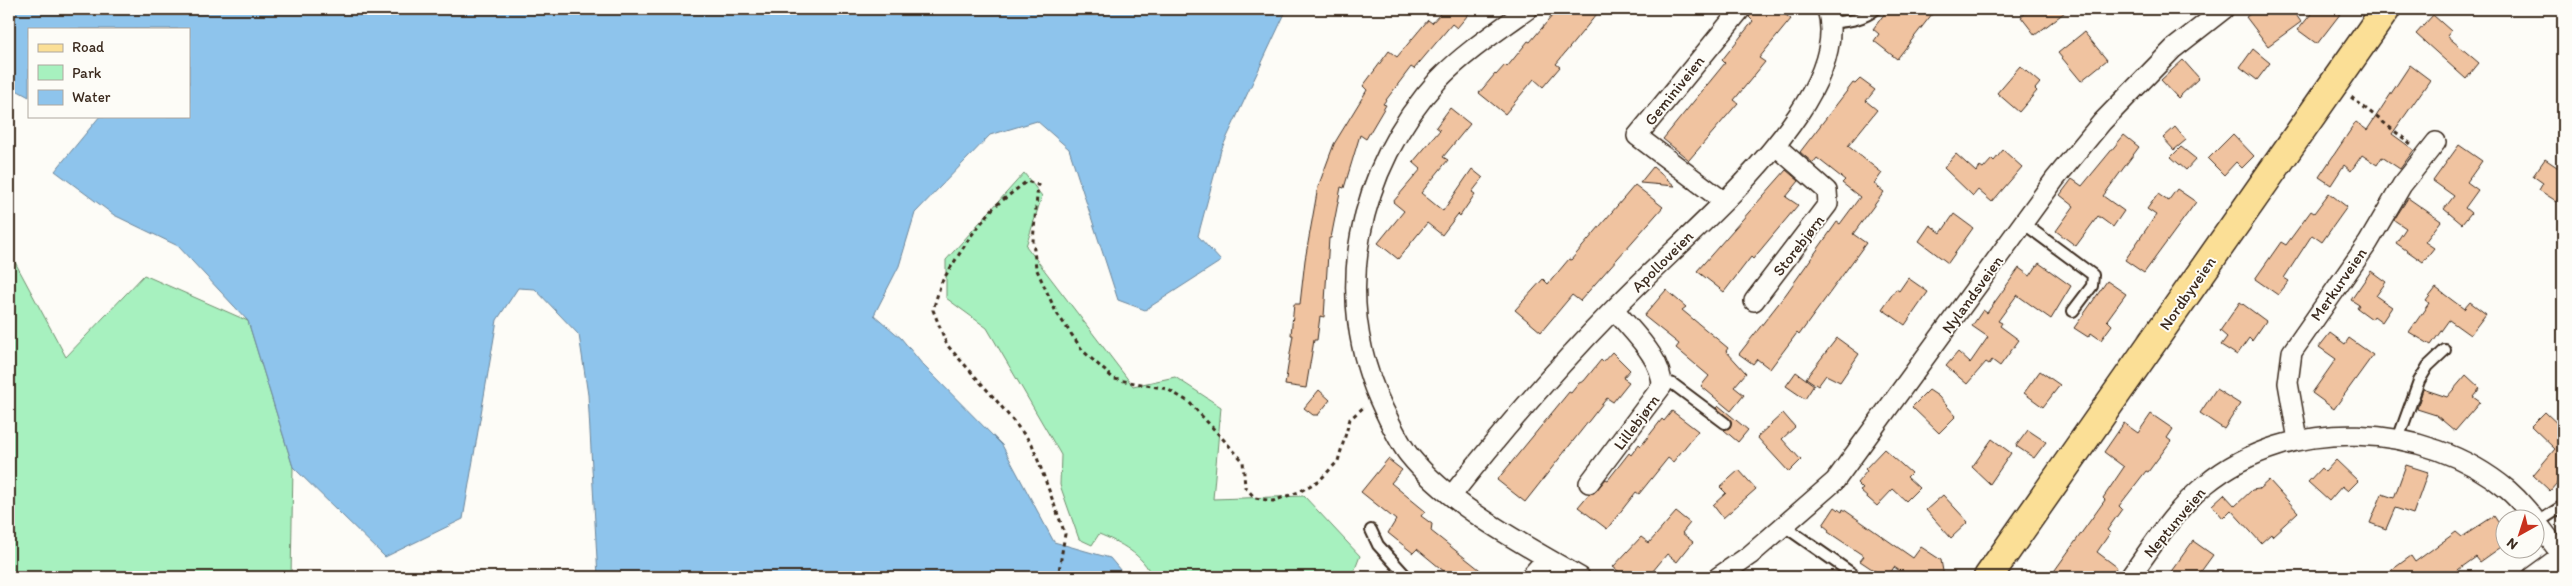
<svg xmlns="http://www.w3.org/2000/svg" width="2572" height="586" font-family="Itim,sans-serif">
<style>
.green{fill:#a7f1bf;stroke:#718e6e}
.water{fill:#8ec4ec;stroke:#6d869a}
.building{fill:#f0c3a0;stroke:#3b2a1e}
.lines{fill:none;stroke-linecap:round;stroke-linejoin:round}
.service-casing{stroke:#3b2a1e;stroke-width:14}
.minor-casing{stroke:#3b2a1e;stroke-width:22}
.primary-casing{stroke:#3b2a1e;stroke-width:31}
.path{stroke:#3b2a1e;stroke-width:3;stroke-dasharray:4 4;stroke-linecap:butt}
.service{stroke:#fdfcf7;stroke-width:10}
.minor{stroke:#fdfcf7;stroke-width:19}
.primary{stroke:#fbdf96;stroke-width:28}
.labels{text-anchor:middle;stroke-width:4;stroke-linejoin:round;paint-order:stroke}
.street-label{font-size:16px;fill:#3b2a1e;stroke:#fdfcf7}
</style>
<rect width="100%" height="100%" fill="#fdfcf7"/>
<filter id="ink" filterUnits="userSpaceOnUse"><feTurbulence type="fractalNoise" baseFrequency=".02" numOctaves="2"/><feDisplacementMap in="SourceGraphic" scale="10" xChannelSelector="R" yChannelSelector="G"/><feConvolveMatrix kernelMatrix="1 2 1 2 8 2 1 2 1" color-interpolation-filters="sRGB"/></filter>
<g filter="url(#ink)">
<path class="green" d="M1024 173 1042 196 1026 246 1133 386 1175 377 1221 407 1213 499 1304 496 1360 556 1352 577H1152C1144 555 1119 542 1099 534L1092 545 1079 539 1060 485 1061 455 987 328 946 298V260Z
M9 251 66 357 144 275 248 321 293 467 291 577H9Z"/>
<path class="water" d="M9 9H1287L1221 150 1198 236 1221 261 1145 310 1118 300 1069 149 1037 121 990 135 915 213 899 266 874 315 901 338 923 365 1002 445 1054 542 1110 558 1126 577H598L588 395 579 335 535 289 518 288 497 320 463 519 385 557 293 467 248 321 178 246 114 215 55 171 100 116H189V29H29V97L9 86Z"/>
<path class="building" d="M1435 9H1473L1457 28 1452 24 1414 69 1411 67 1383 104 1386 105 1366 139 1360 135 1344 188 1341 187 1331 238H1329L1324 317 1320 316 1317 340H1314L1306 388 1285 385 1293 335H1291L1294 304H1300L1305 260 1318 187 1334 144 1367 90 1363 86 1389 51 1397 57 1428 20 1432 23 1440 14Z
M1558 9H1601L1556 64 1560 67 1543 87 1534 79 1505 114 1479 93 1495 74 1496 75 1505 65 1507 67 1528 41 1530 42Z
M1756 9H1778L1791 19 1759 58 1765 62 1734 100 1738 103 1689 160 1663 139 1725 63 1722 60 1753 21 1749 17Z
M1888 9H1936L1897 59 1874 41 1879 34 1873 29Z
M2031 9H2069L2035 35 2021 17Z
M2257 9H2292L2301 22 2268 46 2246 17Z
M2315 9H2344L2317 44 2298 30Z
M2433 15 2451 31 2447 36 2479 63 2466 79 2416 34Z
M2084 32 2107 60 2081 81 2058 53Z
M2253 49 2270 63 2257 80 2240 67Z
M2183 60 2199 78 2178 98 2161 80Z
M2410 65 2430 80 2392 134 2414 150 2400 169 2382 157 2377 165 2362 155 2351 171 2344 165 2331 185 2319 177 2356 122 2367 130Z
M2020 66 2040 83 2035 89 2037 91 2019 112 1997 93Z
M1860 79 1875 90 1866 101 1877 110 1848 146 1882 173 1874 184 1884 192 1853 234 1866 243 1799 335 1797 333 1770 369 1757 359 1753 364 1739 354 1786 294 1837 222 1840 224 1860 197 1842 183 1845 180 1817 158 1813 163 1800 152 1853 83 1855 84Z
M1450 108 1470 124 1443 157 1448 160 1421 193 1443 211 1472 169 1483 178 1472 192 1475 194 1460 216 1458 214 1442 235 1427 223 1398 259 1378 243 1404 211 1393 202 1421 169 1413 162 1440 130 1436 127Z
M2175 127 2186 140 2174 150 2163 138Z
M2233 134 2254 156 2242 168 2236 162 2224 175 2208 159Z
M2124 135 2139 147 2103 196 2124 211 2113 227 2098 216 2076 246 2056 231 2074 206 2060 195 2072 179 2082 186Z
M2459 145 2482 161 2467 182 2478 190 2465 208 2471 213 2462 224 2444 209 2454 196 2433 181Z
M2181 147 2196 159 2186 170 2171 157Z
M2003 150 2022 167 1992 202 1978 190 1973 196 1944 168 1956 154 1976 172 1980 167 1983 169 1992 159 1994 161Z
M2545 159 2563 171V189L2556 201 2539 190 2543 183 2533 176Z
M1653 167 1675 186 1640 183Z
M1786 170 1799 181 1786 197 1798 205 1753 259 1751 257 1724 292 1697 271Z
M1635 185 1663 207 1580 301 1572 295 1541 332 1515 310 1543 279 1548 284 1569 259 1571 260Z
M2177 189 2196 202 2144 273 2125 260 2156 215 2147 209 2158 194 2168 201Z
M2329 193 2347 207 2322 242 2312 235 2284 278 2289 281 2278 295 2255 279 2281 242 2286 245 2311 211 2314 213Z
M2408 198 2441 221 2425 242 2434 248 2423 262 2396 243 2406 228 2394 220Z
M1954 214 1973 228 1948 263 1919 241 1930 225 1941 233Z
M2039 263 2071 286 2051 319 2017 295 1998 321 2002 323 2000 326 2019 340 2000 366 1992 360 1989 364 1986 362 1967 384 1946 366 1958 352 1970 363 1988 337 1972 326 1983 310 1987 313 2019 268 2030 276Z
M2371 271 2386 282 2376 296 2392 307 2382 322 2374 316 2372 319 2357 308 2359 305 2351 300Z
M1908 278 1928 292 1905 325 1882 309 1896 289 1899 291Z
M2107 281 2126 294 2107 320 2112 325 2101 340 2091 333 2088 337 2074 328Z
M2436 288 2464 309 2470 302 2486 314 2470 335 2449 320 2431 345 2409 332 2429 303 2426 301Z
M1666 290 1686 307 1682 310 1728 348 1726 351 1746 373 1734 387 1744 395 1731 411 1701 386 1709 376 1676 348 1679 344 1644 316Z
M2240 302 2266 321 2252 341 2249 338 2237 355 2221 345 2227 337 2220 331Z
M2330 333 2345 344 2349 338 2373 355 2334 409 2312 393 2336 359 2319 347Z
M1837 338 1859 354 1840 382 1826 375 1818 386 1806 378Z
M1612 352 1630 370 1623 378 1629 382 1613 402 1607 398 1525 502 1497 480 1569 392 1571 393 1579 383 1584 381 1601 360 1603 362Z
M2040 371 2060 385 2043 407 2024 393Z
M1796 372 1814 385 1805 399 1786 386Z
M2466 375 2480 388 2473 397 2480 402 2455 431 2436 415 2417 409 2423 389 2447 397Z
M2216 389 2240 404 2224 429 2200 413Z
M1319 390 1330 400 1318 415H1313L1304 408Z
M1929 390 1938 396 1956 416 1939 433 1912 407Z
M1719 406 1748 430 1738 442 1724 430 1730 427 1731 421 1717 408Z
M1672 411 1698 431 1673 462 1668 458 1639 494 1636 492 1607 529 1578 507 1589 494 1594 493 1606 479 1608 480 1629 453 1631 455 1639 444 1641 446 1662 419 1664 421Z
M2545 412 2563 429V476L2550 491 2533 475 2555 449 2531 426Z
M1783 413 1795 427 1782 439 1801 460 1789 472 1757 437Z
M2151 414 2173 429 2167 438 2171 441 2148 472 2146 471 2119 506 2122 509 2107 530 2110 533 2097 552 2117 567 2109 577H2050L2105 500 2103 498 2124 467 2104 452 2124 423 2138 433Z
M2028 430 2046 442 2034 458 2016 446Z
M1992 439 2011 453 1990 484 1972 467Z
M1884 449 1911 473 1907 477 1919 488 1906 501 1893 489 1877 506 1860 491 1863 489 1857 483 1867 471 1865 469Z
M1388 459 1402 470 1391 483 1425 511 1421 516 1432 524 1431 531 1489 577H1451L1417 549 1413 553 1388 533 1396 520 1361 492Z
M2336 460 2358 481 2348 491 2342 486 2329 501 2308 482 2321 468 2325 472Z
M2406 465 2428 472 2413 514 2395 508 2386 529 2370 523 2382 494 2394 498Z
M1739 470 1756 489 1723 518 1713 505 1726 493 1720 487Z
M2269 480 2298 512 2272 536 2271 534 2261 543 2231 510 2223 518 2212 505 2224 494 2235 506 2252 490 2259 489Z
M1943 495 1968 522 1951 538 1926 510Z
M1835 507 1842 512 1843 509 1913 558 1921 547 1941 560 1944 577H1909L1894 567 1888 577H1884L1860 561 1864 556 1828 532 1829 530 1823 525Z
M1676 512 1690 523 1682 533 1693 542 1677 562 1667 554 1648 577H1626L1613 567 1641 537 1649 543Z
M2494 516 2504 531V545L2480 562 2476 557 2448 577H2382L2411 556 2415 562 2456 532 2462 537Z
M2193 541 2213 555 2197 577H2167Z"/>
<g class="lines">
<g class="service-casing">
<path id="service" d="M1830 23C1847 21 1863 20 1876 9
M2023 223 2093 275 2092 286 2073 311
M1662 381 1673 384 1725 423
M2398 439 2419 381 2428 366 2445 350
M2538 522 2563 506
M1784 526 1857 577
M1371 530 1378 545 1407 577"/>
</g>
<g class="minor-casing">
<path id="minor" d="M1528 9C1498 31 1465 52 1439 79 1357 169 1330 297 1383 408 1391 424 1398 441 1409 455 1450 506 1523 544 1580 577
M1723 201 1637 136 1741 9
M1754 301 1828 204 1827 191 1776 146
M2298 440 2288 383 2292 352 2368 243 2402 185 2436 142
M1589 483 1662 386C1662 357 1631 331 1614 309
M1452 495C1503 430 1556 368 1614 309 1674 247 1750 186 1798 115 1818 85 1838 45 1827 9
M1530 577 1547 558
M1718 577 1750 555 1835 481 2055 179 2102 122 2173 49 2224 9
M2130 577C2153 545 2175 509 2206 484 2290 415 2426 421 2508 490 2530 509 2544 534 2563 556
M2532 577 2562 555"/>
</g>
<g class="primary-casing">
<path id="primary" d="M1988 577 2386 9"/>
</g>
<path class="path" d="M2351 97 2411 144
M1058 577 1065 534 1032 444 996 400 947 345 933 310 941 283 970 237 994 207 1027 181 1038 185 1033 241 1036 268 1056 312 1083 351 1114 379 1167 389 1189 402 1243 461 1245 487 1255 498 1273 501 1299 492 1320 480 1338 461 1350 419 1364 407"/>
<use href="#service" class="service"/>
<use href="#minor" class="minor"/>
<use href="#primary" class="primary"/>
</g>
</g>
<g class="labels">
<g class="street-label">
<text transform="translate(1674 90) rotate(-51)" y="6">Geminiveien</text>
<text transform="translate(1798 245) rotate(-52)" y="6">Storebjørn</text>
<text transform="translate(1662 261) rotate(-45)" y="6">Apolloveien</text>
<text transform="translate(2338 284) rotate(-55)" y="6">Merkurveien</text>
<text transform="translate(2187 293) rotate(-55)" y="6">Nordbyveien</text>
<text transform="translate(1972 294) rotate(-54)" y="6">Nylandsveien</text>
<text transform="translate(1636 422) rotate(-53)" y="6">Lillebjørn</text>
<text transform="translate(2174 522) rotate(-50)" y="6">Neptunveien</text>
</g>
</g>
<rect width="2572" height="586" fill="none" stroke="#fdfcf7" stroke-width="30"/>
<rect x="15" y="15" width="2542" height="556" fill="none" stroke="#3b2a1e" stroke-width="2" filter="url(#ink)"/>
<rect x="28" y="28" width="162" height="90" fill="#fdfcf7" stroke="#afa8a0"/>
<rect x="38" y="44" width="25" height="8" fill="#fbdf96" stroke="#afa8a0"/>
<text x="72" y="52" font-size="15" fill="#3b2a1e">Road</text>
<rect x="38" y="65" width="25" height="15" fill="#a7f1bf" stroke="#afa8a0"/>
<text x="72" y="78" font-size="15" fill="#3b2a1e">Park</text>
<rect x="38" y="90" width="25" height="15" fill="#8ec4ec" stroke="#afa8a0"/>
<text x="72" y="102" font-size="15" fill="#3b2a1e">Water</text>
<g transform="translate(2520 534) rotate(219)"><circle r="24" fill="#fdfcf7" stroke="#afa8a0"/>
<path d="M0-4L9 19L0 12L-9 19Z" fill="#c8321e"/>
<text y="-8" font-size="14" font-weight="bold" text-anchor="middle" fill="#3b2a1e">N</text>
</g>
</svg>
